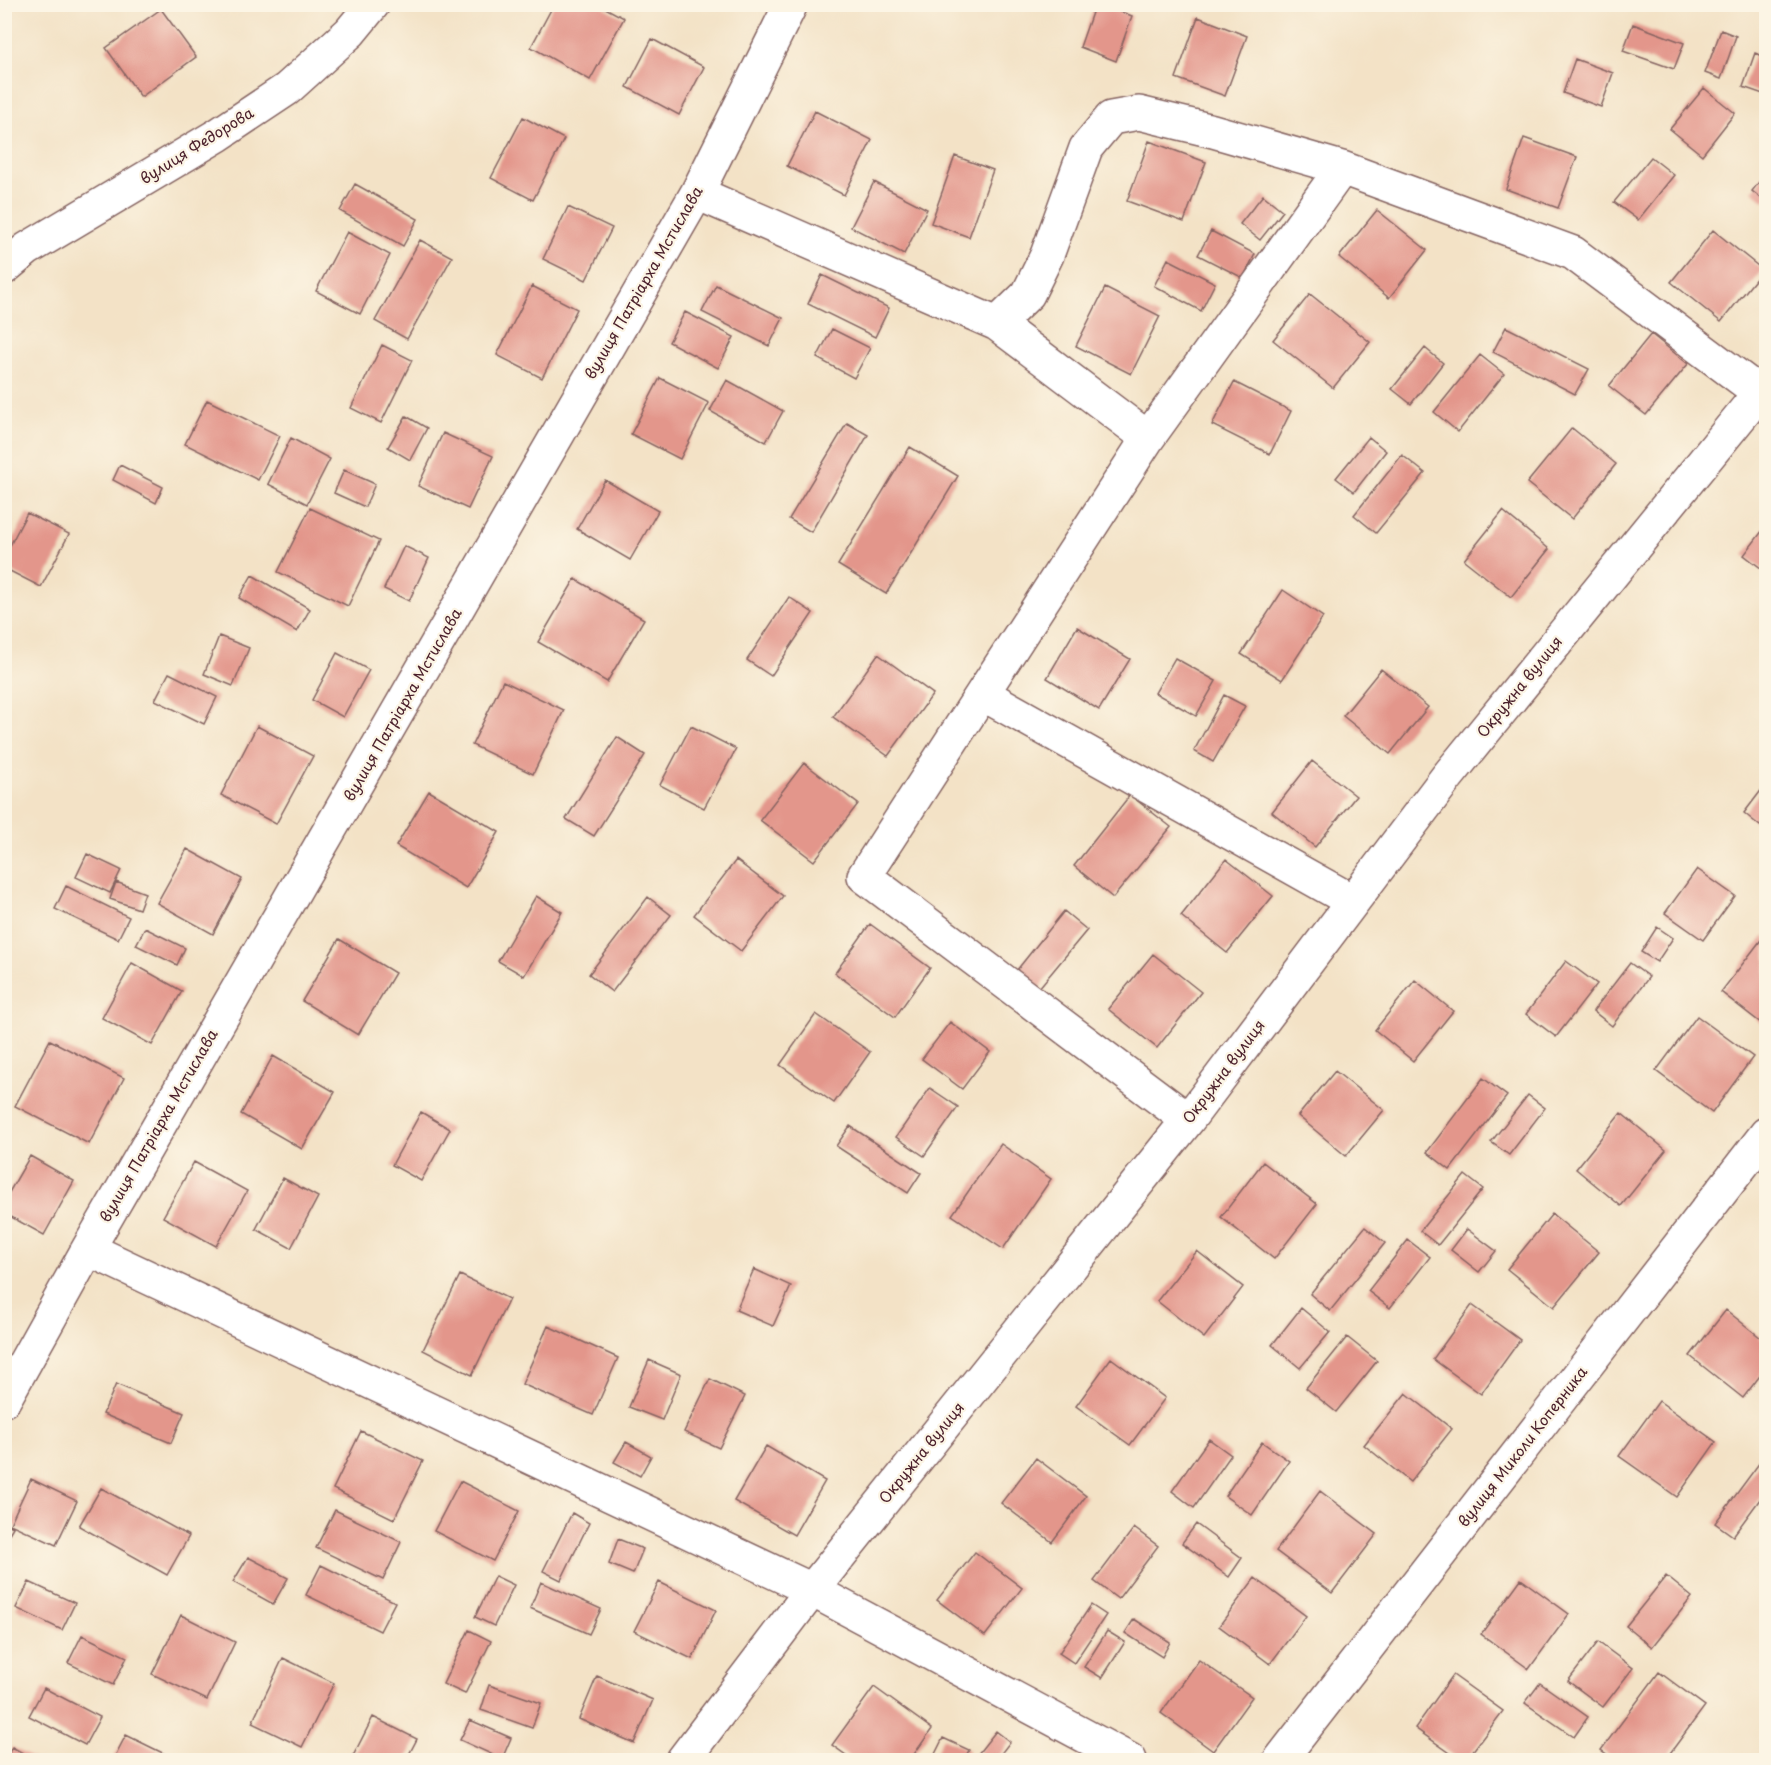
<svg xmlns="http://www.w3.org/2000/svg" width="1771" height="1765" font-family="'Playpen Sans',sans-serif">
<style>
.building{fill:#e3968b}
.lines{fill:none;stroke-linecap:round;stroke-linejoin:round}
.minor-casing{stroke:#856361;stroke-width:36}
.minor{stroke:#fff;stroke-width:33}
.labels{text-anchor:middle;stroke-width:4.5;stroke-linejoin:round;paint-order:stroke}
.street-label{font-size:15px;fill:#4a1f2b;stroke:#fcf5e5}
</style>
<rect width="100%" height="100%" fill="#fcf5e5"/>
<filter id="ink" filterUnits="userSpaceOnUse"><feTurbulence type="fractalNoise" baseFrequency=".0167" numOctaves="2"/><feDisplacementMap in="SourceGraphic" scale="12" xChannelSelector="R" yChannelSelector="G"/><feConvolveMatrix kernelMatrix="1 2 1 2 8 2 1 2 1" color-interpolation-filters="sRGB"/></filter>
<filter id="wash" filterUnits="userSpaceOnUse"><feTurbulence type="fractalNoise" baseFrequency=".008" numOctaves="4" result="noise"/><feDisplacementMap in="SourceGraphic" scale="24" xChannelSelector="R" yChannelSelector="G"/><feGaussianBlur stdDeviation="1.35" result="paint"/><feColorMatrix in="noise" values="0 0 0 0 0 0 0 0 0 0 0 0 0 0 0 0 0 1.4 0 .05"/><feComposite in="paint" operator="in"/></filter>
<g filter="url(#wash)">
<rect width="100%" height="100%" fill="#f3e2c6"/>
<g id="blocks">
<path class="building" d="M554 4H598L624 18 590 80 531 47Z
M1095 4H1101L1132 16 1116 61 1080 47Z
M161 9 196 57 141 97 106 48Z
M1198 17 1247 36 1225 96 1176 78Z
M1633 24 1684 43 1674 69 1623 51Z
M1721 30 1736 36 1721 79 1705 73Z
M652 39 704 67 679 115 627 87Z
M1755 53 1766 57V95L1743 87Z
M1575 59 1613 73 1601 107 1563 93Z
M1704 88 1735 113 1702 155 1670 129Z
M815 111 872 140 844 195 787 166Z
M523 117 564 139 533 200 491 178Z
M1524 138 1577 157 1558 208 1506 189Z
M1149 141 1206 162 1184 222 1127 201Z
M955 156 993 170 969 237 931 223Z
M1651 157 1674 175 1638 220 1614 202Z
M1766 173V202L1752 191Z
M874 182 927 209 904 254 851 227Z
M355 184 418 219 403 246 340 211Z
M1263 195 1283 211 1260 240 1240 224Z
M568 207 612 228 586 280 543 259Z
M1377 210 1427 250 1389 298 1339 257Z
M1713 230 1763 270 1721 322 1671 282Z
M1211 231 1255 254 1243 278 1198 255Z
M347 232 390 255 360 314 316 291Z
M420 240 452 257 407 339 375 321Z
M1168 259 1215 283 1201 311 1154 286Z
M822 275 889 308 875 337 808 304Z
M716 285 783 318 769 346 702 312Z
M532 286 577 309 542 378 497 355Z
M1105 288 1160 316 1131 374 1076 346Z
M1310 294 1370 342 1333 388 1273 340Z
M685 312 734 337 718 368 669 342Z
M1506 327 1589 369 1575 394 1493 352Z
M832 329 870 348 854 378 817 358Z
M1651 334 1688 364 1646 415 1609 386Z
M382 345 412 360 381 423 351 408Z
M1425 348 1443 363 1411 404 1392 389Z
M1480 355 1504 374 1458 432 1434 412Z
M660 378 709 403 680 459 631 434Z
M727 380 783 411 766 442 710 411Z
M1234 382 1291 411 1270 454 1212 425Z
M207 400 280 436 258 480 185 444Z
M406 416 427 428 410 460 388 447Z
M847 423 868 435 811 532 789 519Z
M1572 428 1616 464 1572 519 1527 483Z
M443 433 493 456 468 509 418 486Z
M1369 437 1386 451 1354 492 1336 478Z
M291 438 330 459 307 504 268 484Z
M910 447 958 476 886 594 838 565Z
M1402 455 1425 473 1376 533 1354 515Z
M120 465 163 487 156 503 113 480Z
M344 470 375 484 365 507 334 493Z
M605 480 658 511 630 560 577 529Z
M310 508 379 541 348 606 278 572Z
M1503 511 1549 549 1511 597 1464 560Z
M27 513 69 534 41 587 4 568V557Z
M1766 526V572L1744 555Z
M404 546 429 558 409 601 384 589Z
M252 575 310 609 297 632 239 598Z
M575 579 644 619 607 682 538 642Z
M1283 590 1323 617 1282 680 1241 654Z
M789 597 813 613 771 676 747 660Z
M1077 627 1130 659 1099 710 1047 678Z
M219 636 249 648 233 686 204 674Z
M337 653 369 670 343 717 312 700Z
M878 654 933 694 888 756 833 717Z
M1175 658 1216 681 1196 716 1155 693Z
M1381 669 1428 707 1390 754 1343 716Z
M169 673 217 697 204 724 155 700Z
M503 681 564 710 533 774 472 745Z
M1224 695 1245 706 1213 762 1194 751Z
M257 726 313 756 276 824 221 795Z
M691 726 736 749 704 808 660 785Z
M617 737 645 755 594 836 566 819Z
M1312 761 1356 796 1315 847 1272 812Z
M804 763 858 804 814 861 760 820Z
M1766 784V818L1760 826 1744 813Z
M429 791 499 832 466 888 396 846Z
M1130 795 1171 827 1113 898 1074 866Z
M187 849 242 879 213 934 157 903Z
M87 854 121 870 110 893 76 877Z
M1226 859 1273 896 1227 953 1181 916Z
M736 860 783 896 741 951 694 915Z
M1697 869 1735 896 1703 940 1665 913Z
M116 882 145 893 139 909 110 899Z
M66 886 129 917 118 939 55 909Z
M536 896 562 912 524 976 498 961Z
M648 897 671 915 612 992 589 974Z
M1064 911 1087 930 1039 988 1017 970Z
M870 924 930 968 895 1017 835 973Z
M1657 927 1673 938 1657 962 1641 952Z
M145 928 185 948 177 965 136 945Z
M1764 936 1766 938V1027L1721 992Z
M339 939 395 973 358 1035 302 1001Z
M1153 954 1201 992 1157 1048 1108 1009Z
M1566 961 1597 984 1556 1037 1526 1014Z
M132 963 182 991 152 1045 102 1018Z
M1630 963 1649 977 1612 1026 1593 1011Z
M1415 980 1453 1011 1413 1061 1375 1030Z
M816 1014 870 1052 834 1103 780 1065Z
M1697 1016 1753 1057 1712 1113 1656 1071Z
M950 1022 990 1052 962 1089 922 1059Z
M50 1040 124 1078 89 1144 15 1106Z
M273 1056 335 1092 302 1149 241 1114Z
M1335 1071 1384 1110 1346 1156 1298 1116Z
M1483 1078 1507 1096 1450 1170 1427 1152Z
M930 1088 958 1107 924 1156 896 1137Z
M1528 1095 1545 1108 1509 1155 1491 1142Z
M421 1112 450 1129 421 1181 392 1165Z
M1621 1113 1666 1150 1621 1206 1576 1169Z
M850 1126 921 1173 908 1193 836 1146Z
M1001 1144 1051 1179 1003 1249 952 1215Z
M30 1156 74 1181 44 1235 4 1213V1201Z
M194 1162 247 1191 216 1246 163 1217Z
M1263 1162 1317 1204 1274 1259 1221 1217Z
M1465 1175 1483 1189 1438 1245 1420 1231Z
M283 1178 318 1197 291 1248 256 1229Z
M1552 1214 1599 1252 1554 1307 1507 1269Z
M1365 1227 1385 1243 1330 1311 1310 1294Z
M1467 1229 1496 1251 1479 1272 1451 1250Z
M1408 1240 1430 1257 1390 1308 1368 1291Z
M1197 1251 1243 1287 1204 1338 1157 1301Z
M754 1269 791 1286 773 1326 736 1310Z
M460 1275 509 1299 472 1375 423 1350Z
M1472 1305 1520 1340 1481 1394 1433 1359Z
M1301 1308 1330 1332 1300 1368 1272 1345Z
M1726 1310 1766 1342V1368L1743 1398 1690 1356Z
M548 1326 618 1358 593 1415 522 1384Z
M1347 1337 1377 1361 1336 1412 1306 1388Z
M1111 1358 1165 1398 1130 1445 1076 1406Z
M649 1360 681 1374 662 1420 629 1407Z
M710 1379 745 1396 719 1448 684 1432Z
M116 1384 184 1413 171 1443 103 1414Z
M1406 1393 1452 1429 1410 1482 1364 1445Z
M1659 1401 1716 1442 1677 1497 1619 1456Z
M361 1431 423 1461 394 1519 333 1489Z
M1209 1439 1231 1455 1194 1508 1172 1491Z
M626 1442 651 1456 640 1476 614 1462Z
M1262 1442 1289 1461 1252 1515 1225 1496Z
M766 1446 825 1481 794 1535 734 1501Z
M1766 1454V1491L1733 1536 1715 1523Z
M1036 1458 1086 1496 1052 1542 1001 1503Z
M31 1479 77 1501 56 1545 10 1524Z
M460 1481 519 1511 493 1561 434 1531Z
M101 1488 189 1536 167 1575 79 1526Z
M1320 1491 1377 1534 1332 1593 1276 1551Z
M335 1510 401 1542 383 1580 316 1548Z
M572 1513 589 1523 561 1580 543 1571Z
M4 1522 13 1527 4 1542Z
M1196 1524 1242 1558 1229 1577 1182 1543Z
M1134 1528 1158 1546 1118 1599 1094 1581Z
M618 1539 643 1549 633 1574 609 1564Z
M975 1552 1022 1588 985 1636 937 1600Z
M248 1557 288 1578 273 1604 233 1582Z
M321 1565 395 1602 380 1631 306 1595Z
M495 1576 514 1585 494 1626 475 1617Z
M1666 1576 1692 1597 1652 1647 1626 1626Z
M1255 1578 1306 1616 1270 1664 1219 1626Z
M1521 1579 1569 1614 1529 1669 1481 1634Z
M29 1582 75 1603 62 1630 16 1608Z
M541 1582 601 1609 589 1634 530 1608Z
M659 1582 716 1610 692 1659 634 1631Z
M4 1603 11 1606 4 1620Z
M1091 1605 1106 1615 1074 1663 1059 1653Z
M181 1615 235 1642 207 1700 152 1674Z
M1134 1619 1170 1642 1162 1657 1125 1633Z
M469 1630 491 1641 465 1694 443 1684Z
M1107 1631 1125 1642 1102 1678 1084 1667Z
M82 1635 127 1657 113 1685 68 1663Z
M1598 1642 1633 1668 1603 1707 1568 1681Z
M283 1658 334 1683 302 1747 252 1723Z
M1199 1660 1252 1697 1213 1751 1161 1713Z
M1659 1672 1705 1706 1665 1760H1615L1601 1750Z
M1453 1675 1503 1711 1466 1760H1460L1415 1728Z
M597 1676 653 1700 634 1743 579 1719Z
M1540 1683 1588 1717 1574 1737 1525 1703Z
M489 1685 541 1703 532 1728 481 1710Z
M874 1687 932 1729 910 1760H853L832 1745Z
M44 1688 100 1717 85 1745 29 1716Z
M373 1717 417 1739 406 1760H351Z
M470 1720 511 1738 502 1759 460 1740Z
M996 1731 1010 1742 996 1760H973Z
M126 1735 177 1760H113Z
M943 1738 969 1750 964 1760H944L934 1756Z
M12 1747 35 1760H5Z"/>
</g>
</g>
<g filter="url(#ink)">
<use href="#blocks" fill-opacity="0" stroke="#856361" stroke-width="1.5"/>
<g class="lines">
<g class="minor-casing">
<path id="minor" d="M697 193 997 324 1148 438 1342 168 1573 253 1760 393
M4 268 27 249 218 135 287 89 350 32 373 4
M997 324 1028 294 1047 255 1086 148 1111 118 1139 113 1213 131 1342 168
M1148 438 864 876 1188 1120
M983 694 1352 901
M88 1249 812 1590 1130 1760
M4 1400 88 1249 697 193 791 4
M683 1760 812 1590 1188 1120 1447 777 1766 385
M1280 1760 1766 1134"/>
</g>
<use href="#minor" class="minor"/>
</g>
</g>
<g class="labels">
<g class="street-label">
<text transform="translate(197 146) rotate(-32)" y="5">вулиця Федорова</text>
<text transform="translate(644 283) rotate(-60)" y="5">вулиця Патріарха Мстислава</text>
<text transform="translate(1520 687) rotate(-51)" y="5">Окружна вулиця</text>
<text transform="translate(403 705) rotate(-60)" y="5">вулиця Патріарха Мстислава</text>
<text transform="translate(1224 1072) rotate(-53)" y="5">Окружна вулиця</text>
<text transform="translate(159 1126) rotate(-60)" y="5">вулиця Патріарха Мстислава</text>
<text transform="translate(1523 1447) rotate(-52)" y="5">вулиця Миколи Коперника</text>
<text transform="translate(922 1453) rotate(-51)" y="5">Окружна вулиця</text>
</g>
</g>
<rect width="1771" height="1765" fill="none" stroke="#fcf5e5" stroke-width="24"/>
</svg>
